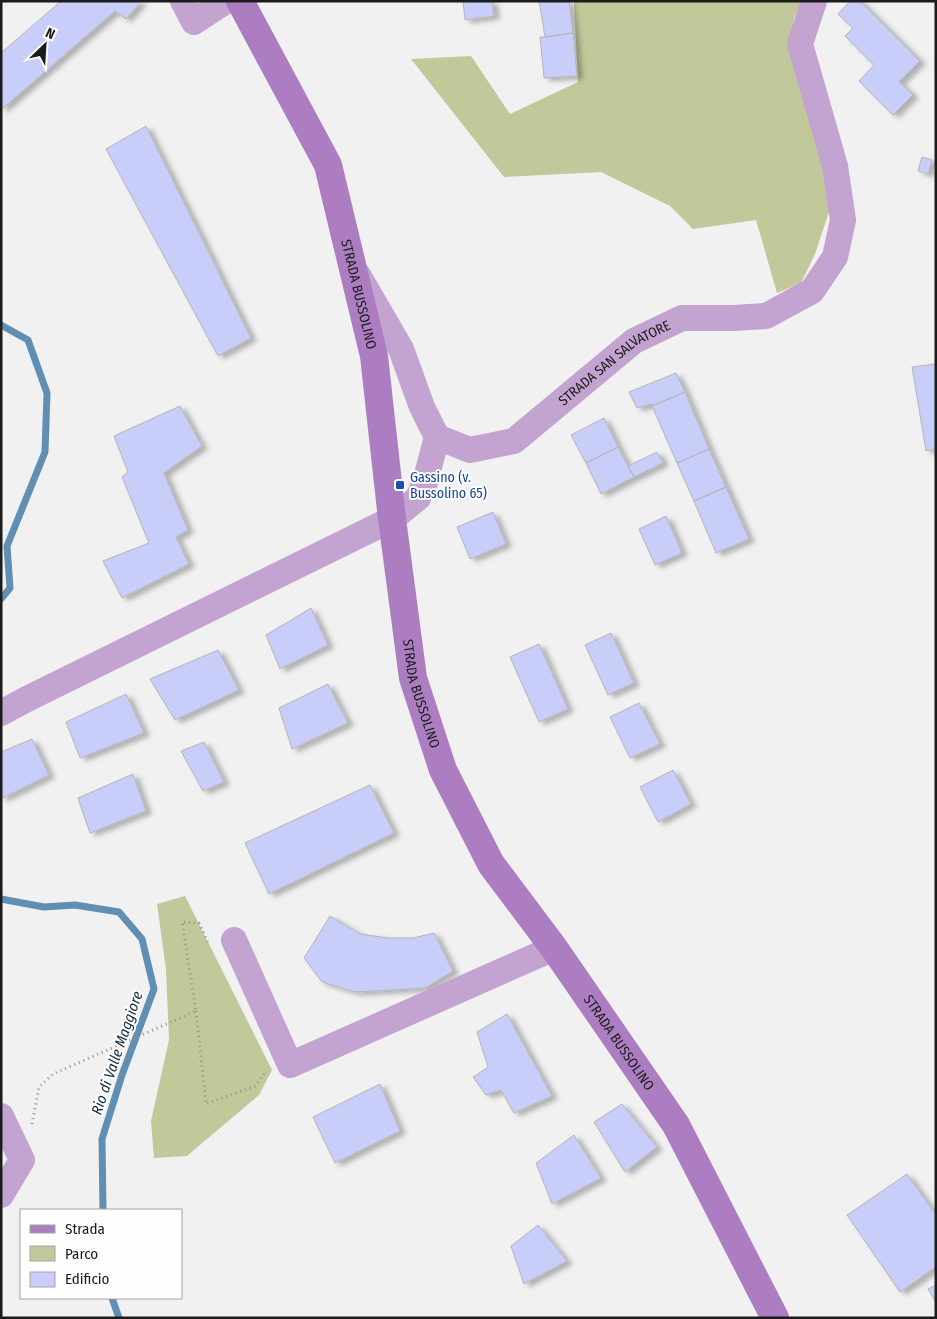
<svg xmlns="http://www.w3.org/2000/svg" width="937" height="1319" font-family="'Fira Sans Condensed',sans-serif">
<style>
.green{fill:#c1c99a}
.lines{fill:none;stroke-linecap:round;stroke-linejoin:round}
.stream{stroke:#618fb4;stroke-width:7}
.building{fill:#c9cdf9;stroke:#b4b5b6;filter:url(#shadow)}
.path{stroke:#939394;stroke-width:3;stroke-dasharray:1 4;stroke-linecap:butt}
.street{stroke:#c3a4d1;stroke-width:26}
.secondary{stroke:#ac7dc0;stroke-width:28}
.transit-dot{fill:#1a4fb4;stroke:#fefeff;stroke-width:2}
.labels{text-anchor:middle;stroke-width:4;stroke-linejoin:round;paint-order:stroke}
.street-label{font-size:14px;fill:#1c1c1d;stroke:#fefeff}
.transit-label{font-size:14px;fill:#164399;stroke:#fefeff;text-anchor:start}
.water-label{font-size:15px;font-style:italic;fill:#112e43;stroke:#fefeff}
</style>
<defs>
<filter id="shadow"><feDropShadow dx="5.5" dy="3" stdDeviation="2.5" flood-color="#0004"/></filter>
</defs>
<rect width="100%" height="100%" fill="#f1f1f2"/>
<path class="green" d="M574 1H802L794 18 790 47 827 178 829 212 815 254 801 283 777 293 756 220 693 229 670 206 601 172 504 177 411 59 471 56 510 114 578 82Z
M185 896 272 1070 259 1095 187 1156 154 1158 151 1121 169 1040 166 969 157 904Z"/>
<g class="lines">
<path class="stream" d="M1 325 28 340 47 393 45 452 7 546 10 588 1 599
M1 899 44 907 75 905 119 912 142 939 154 989 122 1075 102 1139 103 1210
M112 1298 119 1318"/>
</g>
<path class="building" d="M61 1H142L126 19 115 11 1 110V53Z
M463 1H492L494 16 465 20Z
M539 1H569L573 33 545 37Z
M850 1H860L920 61 899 82 913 95 893 115 859 81 874 65 845 36 853 28 838 14Z
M573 33 577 76 544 78 540 37H545Z
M146 126 251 338 218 356 106 149Z
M922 157 932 160 928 174 918 171Z
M936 364V449L926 451 912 367Z
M676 373 685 392 652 406V404L637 408 629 392Z
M685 392 709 449 677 463 652 406Z
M180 406 202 446 164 473 188 530 176 537 189 564 122 598 103 561 149 543 122 477 128 472 114 436Z
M604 418 618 447 586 463 571 435Z
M618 447 634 477 601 494 586 463Z
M709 449 726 487 694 501 677 463Z
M657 452 663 463 634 477 628 466Z
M726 487 749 539 716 553 694 501Z
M493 512 506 544 470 559 457 527Z
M666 516 682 553 655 565 639 529Z
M311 608 328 645 280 669 266 635Z
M611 633 634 683 608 695 585 645Z
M539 644 568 709 539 722 510 657Z
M218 650 239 690 175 720 150 679Z
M328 684 348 723 292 749 279 708Z
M126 694 144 733 80 758 66 722Z
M639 703 660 744 630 758 610 717Z
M32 739 49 775 1 799V752Z
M204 742 224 782 203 791 181 751Z
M673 770 691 804 658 822 640 787Z
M133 774 146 811 90 833 78 798Z
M370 785 394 833 269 894 245 843Z
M330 916 360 934 388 938H413L434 933 453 971 425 988 393 990 355 992 322 982 304 958Z
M507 1014 552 1096 514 1113 501 1090 486 1095 473 1077 488 1067 477 1032Z
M380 1084 400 1131 335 1163 313 1117Z
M622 1104 657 1147 625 1172 594 1122Z
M574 1135 601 1178 552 1204 536 1163Z
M907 1174 936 1215V1267L900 1292 847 1215Z
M538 1225 567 1261 524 1284 511 1246Z
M936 1285V1300L935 1301 928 1289Z"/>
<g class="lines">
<path class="path" d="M196 1011 206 1104 255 1086 265 1073 264 1071
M32 1124 39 1087 53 1074 196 1011 182 922 199 923 209 945"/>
<g class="street">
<path d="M183 1 194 22 226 1"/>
<path id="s1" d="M358 275 401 349 422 407 437 437 470 450 514 441 634 341 682 318H733L766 316 812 291 835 257 843 220 835 166 800 44 814 1"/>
<path d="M1 713 27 699 392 519 418 498 425 482 437 437"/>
<path d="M234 940 290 1065 554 948"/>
<path d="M1 1116 22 1160 1 1195"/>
</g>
<path class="secondary" id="s2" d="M240 1 328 165 374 356 392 519 413 678 443 770 491 864 554 948 676 1125 775 1318"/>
</g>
<rect class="transit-dot" x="395" y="480" width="10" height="10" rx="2.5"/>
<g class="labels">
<g class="street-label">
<text dy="5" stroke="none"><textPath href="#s2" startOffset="319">STRADA BUSSOLINO</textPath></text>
<text dy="5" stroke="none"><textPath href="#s1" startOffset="389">STRADA SAN SALVATORE</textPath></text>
<text dy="5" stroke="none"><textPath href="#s2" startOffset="724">STRADA BUSSOLINO</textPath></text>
<text dy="5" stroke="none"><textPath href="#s2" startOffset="1129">STRADA BUSSOLINO</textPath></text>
</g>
<g class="transit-label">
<text x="410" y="482">Gassino (v.<tspan x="410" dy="16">Bussolino 65)</tspan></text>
</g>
<g class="water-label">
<text transform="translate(117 1053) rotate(-71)" y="5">Rio di Valle Maggiore</text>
</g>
</g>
<rect width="937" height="1319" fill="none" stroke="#1c1c1d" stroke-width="5"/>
<rect x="20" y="1209" width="162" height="90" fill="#fefeff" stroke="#a4a4a5"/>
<rect x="30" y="1225" width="25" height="8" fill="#ac7dc0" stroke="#a4a4a5"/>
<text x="65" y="1234" font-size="15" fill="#1c1c1d">Strada</text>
<rect x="30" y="1246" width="25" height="15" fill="#c1c99a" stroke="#a4a4a5"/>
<text x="65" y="1259" font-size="15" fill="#1c1c1d">Parco</text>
<rect x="30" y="1272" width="25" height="15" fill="#c9cdf9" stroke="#a4a4a5"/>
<text x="65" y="1284" font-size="15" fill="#1c1c1d">Edificio</text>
<g transform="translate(45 45) rotate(25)" stroke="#fefeff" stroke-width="4" paint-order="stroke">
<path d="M0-4L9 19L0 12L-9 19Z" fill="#1c1c1d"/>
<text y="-8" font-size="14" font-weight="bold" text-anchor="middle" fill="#1c1c1d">N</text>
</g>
</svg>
